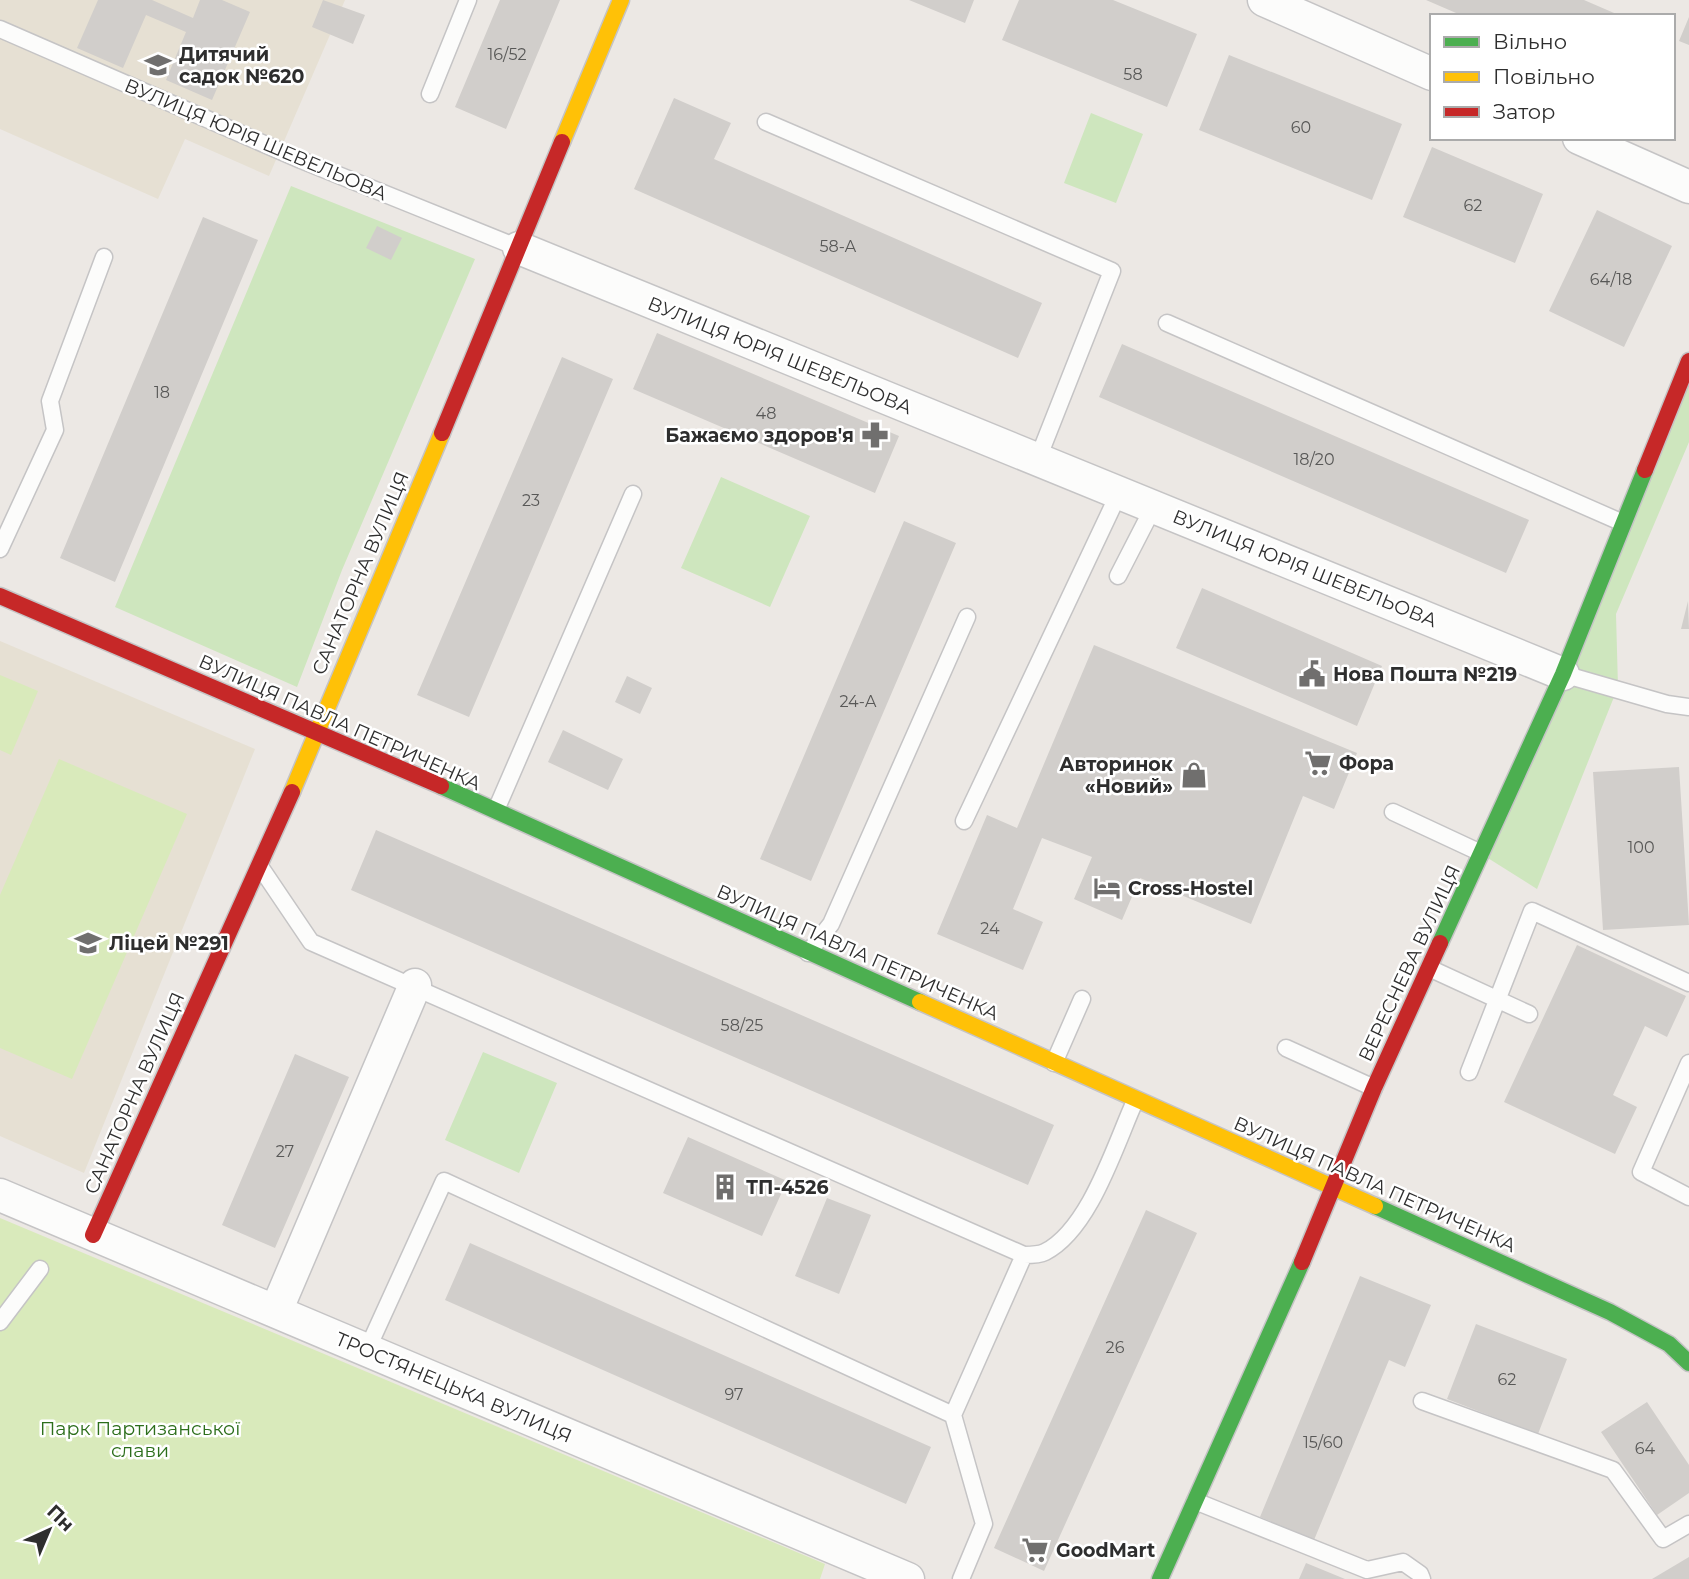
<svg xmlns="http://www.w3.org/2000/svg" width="1689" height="1579" font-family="Montserrat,sans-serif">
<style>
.education{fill:#e6e0d3}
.green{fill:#cee6be}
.pitch{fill:#d9eabb}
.building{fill:#d1cecb}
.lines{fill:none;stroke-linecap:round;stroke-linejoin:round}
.lane-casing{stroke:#c5c4c5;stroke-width:19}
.street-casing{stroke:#c5c4c5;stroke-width:35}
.fast-casing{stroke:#c5c4c5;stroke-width:19}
.slow-casing{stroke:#c5c4c5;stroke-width:19}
.jam-casing{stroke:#c5c4c5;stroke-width:19}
.lane{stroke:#fcfcfb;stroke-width:16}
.street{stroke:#fcfcfb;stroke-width:32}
.fast{stroke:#4caf50;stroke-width:16}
.slow{stroke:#ffc107;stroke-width:16}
.jam{stroke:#c62828;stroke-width:16}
.labels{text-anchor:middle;stroke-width:5;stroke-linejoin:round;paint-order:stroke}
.number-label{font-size:16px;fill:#585857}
.poi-label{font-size:19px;font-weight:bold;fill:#2e2e2e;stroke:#fff;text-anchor:start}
.street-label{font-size:19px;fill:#2e2e2e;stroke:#fff}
.park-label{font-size:19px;fill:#2c6e1b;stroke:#fff}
</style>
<rect width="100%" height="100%" fill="#ece8e4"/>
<path class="education" d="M0 0H345L269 176 185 139 158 199 0 129Z
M0 641 255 749 84 1173 0 1136Z"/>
<path class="green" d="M1091 113 1143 134 1116 203 1064 183Z
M291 186 475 259 342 570 297 687 115 607Z
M1689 361V442L1616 614 1618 687 1537 889 1483 855Z
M721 477 810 516 770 607 681 568Z
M483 1052 557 1083 519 1173 445 1140Z"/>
<path class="pitch" d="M0 675 38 691 11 755 0 750Z
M59 759 187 814 72 1079 0 1048V895Z
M0 1218 825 1564 820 1579H0Z"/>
<path class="building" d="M98 0H152L193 18 200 0H222L250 12 212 100 166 80 186 32 146 15 123 68 77 48Z
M323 0 365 15 353 44 312 27Z
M500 0H560L506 129 455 107Z
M909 0H974L965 23Z
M1019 0H1113L1197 34 1167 107 1002 40Z
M1426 0H1584L1621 16H1463Z
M1689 17V45L1679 41Z
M1229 55 1402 124 1372 200 1199 130Z
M674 98 731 123 714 159 1042 303 1018 358 634 189Z
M1432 147 1543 194 1515 263 1403 217Z
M1597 210 1672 246 1624 347 1549 311Z
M203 217 258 240 115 582 60 558Z
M377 226 402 238 391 260 366 248Z
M657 333 899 436 875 493 633 389Z
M1122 344 1529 520 1506 573 1099 397Z
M562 357 613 379 469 717 417 695Z
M904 521 956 543 811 881 760 859Z
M1202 588 1382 666 1357 726 1176 648Z
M1688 601 1689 629H1681Z
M1094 645 1357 753 1334 809 1303 796 1251 924 1140 878 1122 920 1074 899 1092 857 1042 838 1013 909 1043 922 1023 970 937 934 987 815 1017 828Z
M627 676 652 688 640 714 615 702Z
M563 730 623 759 608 790 548 762Z
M1679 767 1689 925 1603 930 1593 772Z
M376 830 1054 1125 1028 1185 351 890Z
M1577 945 1686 996 1667 1037 1645 1026 1613 1095 1637 1107 1615 1154 1504 1102Z
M295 1054 349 1077 275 1248 222 1225Z
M688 1137 787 1181 762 1236 663 1193Z
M827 1198 871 1215 839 1294 795 1276Z
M1146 1210 1197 1233 1044 1571 994 1548Z
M470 1243 931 1447 906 1504 445 1300Z
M1360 1276 1431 1305 1405 1367 1389 1360 1314 1540 1260 1517Z
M1476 1324 1567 1359 1538 1434 1447 1399Z
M1647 1402 1689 1465V1493L1657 1515 1601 1432Z
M1689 1557V1579H1652Z
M1306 1563 1345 1579H1299Z"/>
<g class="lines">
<g class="lane-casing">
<path id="lane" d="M0 29 301 160 519 248
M430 94 468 0
M766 122 1112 271 1037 461
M1167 323 1623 523
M0 549 55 430 50 401 104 257
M1118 576 1154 506
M1563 674 1667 704 1689 707
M496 810 633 494
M1393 812 1481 853
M964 821 1119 493
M261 868 311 942 1024 1255C1031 1255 1039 1255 1045 1252 1090 1229 1115 1145 1135 1101
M808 953 831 924 967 617
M1429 968 1529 1014
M1286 1048 1374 1088
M1054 1063 1082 999
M1689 1063 1641 1172 1689 1197
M1469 1072 1532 911 1689 983
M0 1322 40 1269
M367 1350 444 1181 953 1415
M1422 1401 1613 1470 1663 1539 1689 1524
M1195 1501 1367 1570 1403 1562 1420 1574 1422 1579
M961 1579 984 1524 953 1415 1024 1255"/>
</g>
<g class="street-casing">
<path id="street" d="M1264 0 1432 74
M1579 138 1689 187
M519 248 1563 674
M0 1195 908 1579
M276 1311 415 985"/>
</g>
<g class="fast-casing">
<path id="fast" d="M441 786 920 1002
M1440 943 1563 674 1645 470
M1375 1206 1610 1312 1669 1344 1689 1363
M1160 1579 1302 1262"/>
</g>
<g class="slow-casing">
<path id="slow" d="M562 142 621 0
M292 792 442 433
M920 1002 1375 1206"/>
</g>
<g class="jam-casing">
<path id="jam" d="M442 433 562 142
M1645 470 1689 361
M0 596 441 786
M93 1235 292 792
M1302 1262 1374 1088 1440 943"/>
</g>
<use href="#lane" class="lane"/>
<use href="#street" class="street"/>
<use href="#fast" class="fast"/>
<use href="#slow" class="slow"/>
<use href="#jam" class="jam"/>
</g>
<defs>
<g id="school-bare" transform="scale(2.1)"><path d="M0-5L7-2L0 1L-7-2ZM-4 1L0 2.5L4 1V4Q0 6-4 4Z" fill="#706f6e" stroke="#fff" stroke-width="2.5" paint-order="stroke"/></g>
<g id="pharmacy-bare" transform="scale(2.1)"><path d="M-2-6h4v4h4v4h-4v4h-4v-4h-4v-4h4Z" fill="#706f6e" stroke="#fff" stroke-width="2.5" paint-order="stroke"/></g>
<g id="civic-bare" transform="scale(2.1)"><path d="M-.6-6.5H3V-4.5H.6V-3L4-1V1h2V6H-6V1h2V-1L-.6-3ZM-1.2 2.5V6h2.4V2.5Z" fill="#706f6e" stroke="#fff" stroke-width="2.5" paint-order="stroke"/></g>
<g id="supermarket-bare" transform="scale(2.1)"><path d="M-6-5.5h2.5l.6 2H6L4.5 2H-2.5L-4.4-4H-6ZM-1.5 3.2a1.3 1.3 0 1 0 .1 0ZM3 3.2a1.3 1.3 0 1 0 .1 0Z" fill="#706f6e" stroke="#fff" stroke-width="2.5" paint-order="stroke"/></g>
<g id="shop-bare" transform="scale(2.1)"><path d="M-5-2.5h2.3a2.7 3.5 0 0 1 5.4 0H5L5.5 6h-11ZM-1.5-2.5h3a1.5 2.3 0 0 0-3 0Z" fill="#706f6e" stroke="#fff" stroke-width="2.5" paint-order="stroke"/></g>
<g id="hotel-bare" transform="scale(2.1)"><path d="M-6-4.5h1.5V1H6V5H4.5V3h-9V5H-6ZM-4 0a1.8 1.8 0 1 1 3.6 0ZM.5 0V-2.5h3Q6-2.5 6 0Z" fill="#706f6e" stroke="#fff" stroke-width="2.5" paint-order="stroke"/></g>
<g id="building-bare" transform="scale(2.1)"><path d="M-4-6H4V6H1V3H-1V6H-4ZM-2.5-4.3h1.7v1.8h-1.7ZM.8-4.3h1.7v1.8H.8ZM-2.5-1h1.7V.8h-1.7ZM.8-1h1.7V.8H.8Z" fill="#706f6e" stroke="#fff" stroke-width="2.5" paint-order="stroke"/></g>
</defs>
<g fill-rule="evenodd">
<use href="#school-bare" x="158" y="65"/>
<use href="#pharmacy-bare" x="875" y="435"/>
<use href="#civic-bare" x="1312" y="674"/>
<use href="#supermarket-bare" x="1318" y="763"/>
<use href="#shop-bare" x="1194" y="775"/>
<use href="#hotel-bare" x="1107" y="888"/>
<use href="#school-bare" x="88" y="943"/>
<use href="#building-bare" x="725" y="1187"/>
<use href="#supermarket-bare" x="1035" y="1550"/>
</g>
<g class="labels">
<g class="number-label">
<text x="507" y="60">16/52</text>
<text x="1133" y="80">58</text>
<text x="1301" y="133">60</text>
<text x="1473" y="211">62</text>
<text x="838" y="252">58-А</text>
<text x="1611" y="285">64/18</text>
<text x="162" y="398">18</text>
<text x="766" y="419">48</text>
<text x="1314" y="465">18/20</text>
<text x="531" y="506">23</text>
<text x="858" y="707">24-А</text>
<text x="1641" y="853">100</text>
<text x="990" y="934">24</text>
<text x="742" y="1031">58/25</text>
<text x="285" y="1157">27</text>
<text x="1115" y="1353">26</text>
<text x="1507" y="1385">62</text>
<text x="734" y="1400">97</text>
<text x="1323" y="1448">15/60</text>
<text x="1645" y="1454">64</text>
</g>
<g class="poi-label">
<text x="179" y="61">Дитячий<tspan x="179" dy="22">садок №620</tspan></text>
<text x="854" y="442" text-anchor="end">Бажаємо здоров'я</text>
<text x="1333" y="681">Нова Пошта №219</text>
<text x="1339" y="770">Фора</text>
<text x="1173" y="771" text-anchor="end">Авторинок<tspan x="1173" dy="22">«Новий»</tspan></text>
<text x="1128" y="895">Cross-Hostel</text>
<text x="109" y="950">Ліцей №291</text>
<text x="746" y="1194">ТП-4526</text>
<text x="1056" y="1557">GoodMart</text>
</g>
<g class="street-label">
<text transform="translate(256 139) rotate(23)" y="7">ВУЛИЦЯ ЮРІЯ ШЕВЕЛЬОВА</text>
<text transform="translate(780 355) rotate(22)" y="7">ВУЛИЦЯ ЮРІЯ ШЕВЕЛЬОВА</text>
<text transform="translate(1305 568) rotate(22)" y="7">ВУЛИЦЯ ЮРІЯ ШЕВЕЛЬОВА</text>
<text transform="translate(360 573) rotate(-67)" y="7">САНАТОРНА ВУЛИЦЯ</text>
<text transform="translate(340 722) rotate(24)" y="7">ВУЛИЦЯ ПАВЛА ПЕТРИЧЕНКА</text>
<text transform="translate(858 952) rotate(24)" y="7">ВУЛИЦЯ ПАВЛА ПЕТРИЧЕНКА</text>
<text transform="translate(1409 963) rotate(-65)" y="7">ВЕРЕСНЕВА ВУЛИЦЯ</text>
<text transform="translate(134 1093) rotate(-66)" y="7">САНАТОРНА ВУЛИЦЯ</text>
<text transform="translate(1375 1184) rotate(24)" y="7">ВУЛИЦЯ ПАВЛА ПЕТРИЧЕНКА</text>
<text transform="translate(454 1387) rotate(23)" y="7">ТРОСТЯНЕЦЬКА ВУЛИЦЯ</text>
</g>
<g class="park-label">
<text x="140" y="1435">Парк Партизанської<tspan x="140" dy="22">слави</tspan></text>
</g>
</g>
<rect x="1430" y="14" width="245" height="126" fill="#ffffff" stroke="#ababab" stroke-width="2"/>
<rect x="1444" y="37" width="35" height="10" fill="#4caf50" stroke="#ababab" stroke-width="2"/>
<text x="1493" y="49" font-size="21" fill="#2e2e2e">Вільно</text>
<rect x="1444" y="72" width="35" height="10" fill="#ffc107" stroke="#ababab" stroke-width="2"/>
<text x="1493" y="84" font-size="21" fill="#2e2e2e">Повільно</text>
<rect x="1444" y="107" width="35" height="10" fill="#c62828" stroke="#ababab" stroke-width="2"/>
<text x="1493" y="119" font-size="21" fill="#2e2e2e">Затор</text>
<g transform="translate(49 1530) rotate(44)" stroke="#ffffff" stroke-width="5" paint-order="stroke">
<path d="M0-5L12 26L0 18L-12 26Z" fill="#2e2e2e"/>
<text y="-10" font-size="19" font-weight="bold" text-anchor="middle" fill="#2e2e2e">Пн</text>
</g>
</svg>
